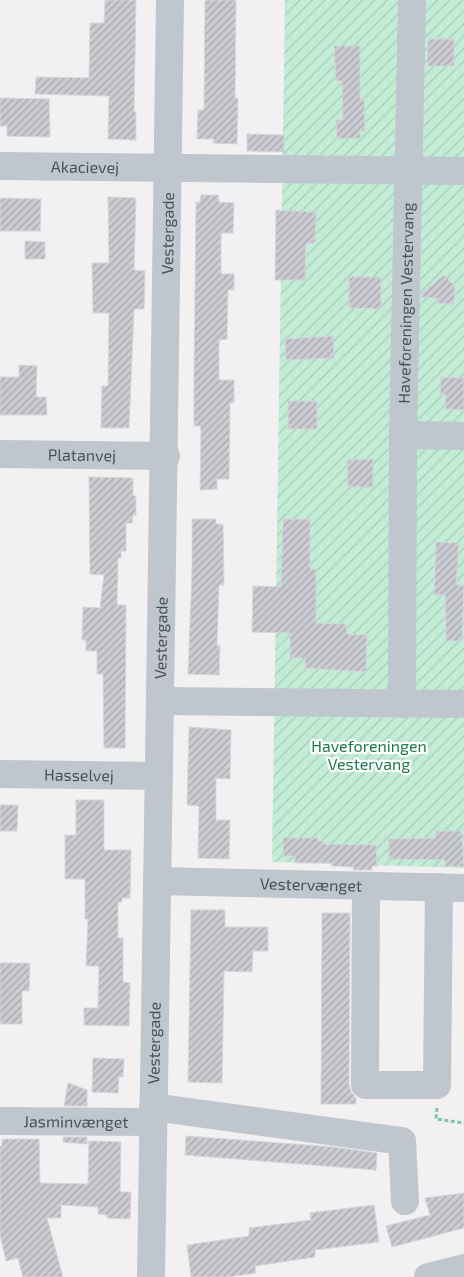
<svg xmlns="http://www.w3.org/2000/svg" width="464" height="1277" font-family="'Exo 2',sans-serif">
<style>
.garden{fill:url(#garden-furrows)}
.building{fill:url(#building-hatch);stroke:#d4d6db}
.lines{fill:none;stroke-linecap:round;stroke-linejoin:round}
.path{stroke:#7dc7a7;stroke-width:3;stroke-dasharray:4 2.5;stroke-linecap:butt}
.minor{stroke:#bfc6cd;stroke-width:28}
.labels{text-anchor:middle;stroke-width:4.5;stroke-linejoin:round;paint-order:stroke}
.street-label{font-size:16px;fill:#49525c;stroke:#fff}
.park-label{font-size:16px;fill:#1f7851;stroke:#fff}
</style>
<defs>
<pattern id="garden-furrows" width="10" height="10" patternUnits="userSpaceOnUse" patternTransform="scale(1.25)"><rect width="10" height="10" fill="#c2ecd5"/><path d="M-1 1l2-2M0 10L10 0M9 11l2-2" fill="none" stroke="#a8ccb9"/></pattern>
<pattern id="building-hatch" width="6" height="6" patternUnits="userSpaceOnUse" patternTransform="scale(1.25)"><rect width="6" height="6" fill="#caccd2"/><path d="M-1 1l2-2M0 6l6-6M5 7l2-2" fill="none" stroke="#a6a8ae"/></pattern>
</defs>
<rect width="100%" height="100%" fill="#f2f0f0"/>
<path class="garden" d="M285 0H464V868L272 862Z"/>
<path class="building" d="M105 0H136L134 112H136V140L108 139 109 96 35 94 36 77 89 78 90 23H104Z
M205 0H236L235 98H238L237 144 213 143 214 139H197L198 110H204Z
M428 39H454V66H427Z
M334 46H360V99L364 98 365 131H360V138L337 139 336 120H343L342 81H336Z
M0 98 49 99 50 137 7 136V126H0Z
M247 134 284 135V152L247 151Z
M201 195H218L219 202 234 203 233 233H222L221 236V274H234V290H228L227 339 219 340V380H234V403H230L229 479H217V489L200 490 201 430 200 426H194V376L196 202H200Z
M108 197 136 198 134 270 145 271 144 309H134L129 428H101L102 386H108L109 313H93L92 263H109Z
M0 198 41 199 40 231H0Z
M276 210 316 212 315 243H306L305 280H275Z
M25 241 45 242V259H25Z
M444 275 455 286 454 304 436 303 437 298 421 297 422 293Z
M349 277H381V309L349 308Z
M333 336 334 358 286 360 285 339Z
M19 365 37 366 36 397H46L47 415H0V377H19Z
M441 377 464 378V410L445 409 446 395H440Z
M288 401H317V429H288Z
M373 459V487H348L347 460Z
M89 477 133 478V496H136V515H133L132 523H126V551H121V558H118L117 605H126L125 748H104L103 674H97V651H86V640H82L83 607 100 608 104 575 90 574Z
M192 519H216V524H223L224 585H219L217 646H220L219 675 188 674 192 572Z
M283 519H310V569H316V623L346 624 347 634 367 635 366 672 305 668V658H290V633L252 632 253 586 281 587Z
M436 542 459 543 456 585H464L462 641H446L445 595H434Z
M189 727 231 730 230 779 216 778V820H230L229 859 198 858 199 806 187 805Z
M76 800H104V850H131L130 898H122V902H118V938H123V982L130 983 129 1026 84 1025V1008H98L99 966H86L88 919H85V879H65V835H76Z
M0 805H18L17 831H0Z
M436 831H462L464 867 445 866V860L389 859V839L435 838Z
M283 838H318V841H324V844L376 845 377 866H372V870H353L354 867 332 866V863H295V856H283Z
M191 910H225V927H268V951H253L252 972 224 971 222 1083 188 1082Z
M322 913H350L349 1085 351 1092 356 1098V1104H321Z
M0 963H30L29 991H22V1024H0Z
M93 1058 124 1059 123 1077H119L118 1093 92 1092Z
M68 1083 87 1090V1106H64Z
M186 1136 334 1147 377 1153 376 1170 185 1155Z
M63 1137H87V1144L63 1142Z
M2 1139H39L40 1183 88 1184 89 1141 121 1142 120 1192H131L130 1219 107 1218V1215L98 1214V1207L61 1205V1218H47L63 1277H23L18 1258 6 1261 0 1235V1146H2Z
M464 1193V1228L392 1247 386 1226 430 1215 425 1198Z
M374 1205 379 1242 315 1250V1257L255 1266 256 1273 228 1277H191L187 1245 249 1236V1228L311 1220 310 1213Z"/>
<g class="lines">
<path class="path" d="M437 1108 436 1119 464 1123"/>
<g class="minor">
<path id="s1" d="M0 166 464 171"/>
<path d="M403 435 464 436"/>
<path id="s2" d="M0 454 166 456"/>
<path d="M161 701 464 704"/>
<path id="s3" d="M402 704 403 435 412 0"/>
<path id="s4" d="M0 774 159 776"/>
<path id="s5" d="M157 881 464 888"/>
<path d="M366 886 365 1085H437L439 887"/>
<path d="M153 1107 402 1141 405 1201"/>
<path id="s6" d="M0 1121 153 1122"/>
<path id="s7" d="M151 1277C155 851 167 426 170 0"/>
<path d="M428 1277 464 1268"/>
</g>
</g>
<g class="labels">
<g class="street-label">
<text dy="6" stroke="none"><textPath href="#s1" startOffset="85">Akacievej</textPath></text>
<text dy="6" stroke="none"><textPath href="#s7" startOffset="1044">Vestergade</textPath></text>
<text dy="6" stroke="none"><textPath href="#s3" startOffset="401">Haveforeningen Vestervang</textPath></text>
<text dy="6" stroke="none"><textPath href="#s2" startOffset="82">Platanvej</textPath></text>
<text dy="6" stroke="none"><textPath href="#s7" startOffset="639">Vestergade</textPath></text>
<text dy="6" stroke="none"><textPath href="#s4" startOffset="79">Hasselvej</textPath></text>
<text dy="6" stroke="none"><textPath href="#s5" startOffset="154">Vestervænget</textPath></text>
<text dy="6" stroke="none"><textPath href="#s7" startOffset="234">Vestergade</textPath></text>
<text dy="6" stroke="none"><textPath href="#s6" startOffset="76">Jasminvænget</textPath></text>
</g>
<g class="park-label">
<text x="369" y="752">Haveforeningen<tspan x="369" dy="18">Vestervang</tspan></text>
</g>
</g>
</svg>
